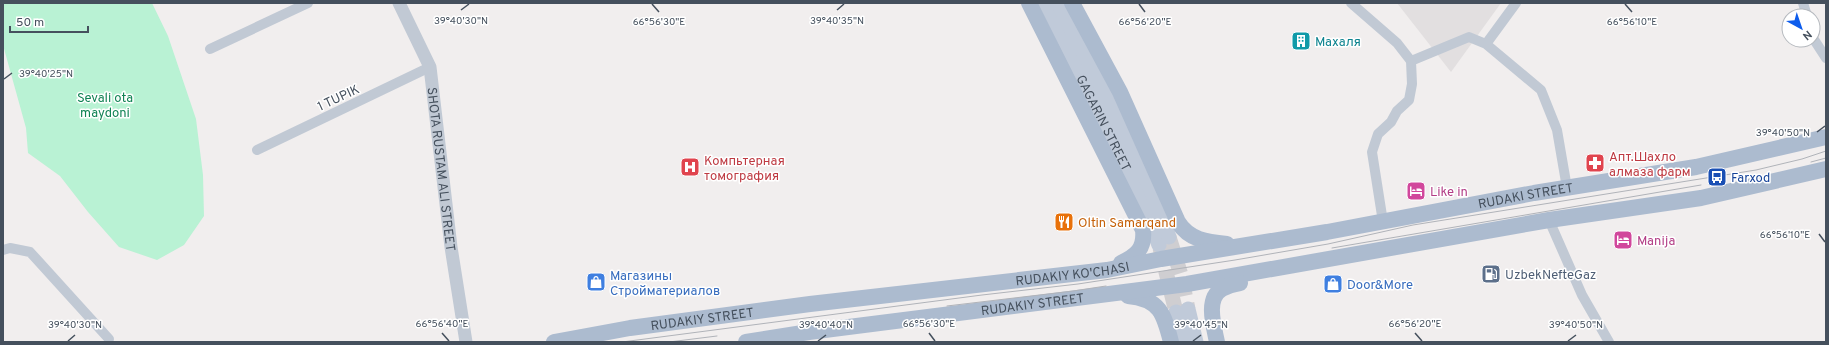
<svg xmlns="http://www.w3.org/2000/svg" width="1829" height="345" font-family="Overpass,sans-serif">
<style>
.education{fill:#e2dfe0}
.green{fill:#b9f2d4}
.lines{fill:none;stroke-linecap:round;stroke-linejoin:round}
.secondary-tunnel{stroke:#cfced1;stroke-width:15;stroke-dasharray:15 8;stroke-linecap:butt}
.minor{stroke:#c1c9d4;stroke-width:10}
.tertiary{stroke:#c1c9d4;stroke-width:13}
.secondary{stroke:#c0cad9;stroke-width:15}
.primary{stroke:#acbbcf;stroke-width:16}
.tram{stroke:#b0b3b9;stroke-width:1}
.ticks{fill:none;stroke:#45505d;stroke-width:1.5}
.labels{text-anchor:middle;stroke-width:3;stroke-linejoin:round;paint-order:stroke}
.culture-label{font-size:13px;fill:#0d838f;stroke:#fff;text-anchor:start}
.park-label{font-size:13px;fill:#118354;stroke:#fff}
.street-label{font-size:13px;fill:#45505d;stroke:#fff}
.health-label{font-size:13px;fill:#be3a42;stroke:#fff;text-anchor:start}
.transit-label{font-size:13px;fill:#164399;stroke:#fff;text-anchor:start}
.hotel-label{font-size:13px;fill:#b23c85;stroke:#fff;text-anchor:start}
.food-label{font-size:13px;fill:#c56008;stroke:#fff;text-anchor:start}
.service-label{font-size:13px;fill:#4e5e75;stroke:#fff;text-anchor:start}
.shop-label{font-size:13px;fill:#366cbe;stroke:#fff;text-anchor:start}
.ticks-label{font-size:10px;text-anchor:middle;fill:#45505d;stroke:#fff;stroke-width:3;stroke-linejoin:round;paint-order:stroke}
</style>
<rect width="100%" height="100%" fill="#f1eeee"/>
<path class="education" d="M1397 3H1501L1451 72Z"/>
<path class="green" d="M3 3H152L168 36 196 119 203 175 204 216 184 245 157 260 119 247 88 212 60 176 28 153 26 128 3 45Z"/>
<g class="lines">
<path class="secondary-tunnel" d="M1169 237 1181 275 1188 309
M1160 248 1176 312"/>
<path class="minor" d="M1351 3 1397 43 1411 61
M1516 3 1486 44 1541 90 1557 130 1567 188
M1803 3 1807 16
M1813 38 1826 58
M210 49 308 3
M257 150 430 67
M1549 220 1582 295 1609 342
M1383 222 1372 152 1378 134 1391 122 1397 111 1409 100 1412 84 1411 61 1469 37 1486 44
M3 250 10 248 30 252 109 339"/>
<path class="tertiary" id="s1" d="M399 3 430 67 451 247 466 342"/>
<g class="secondary">
<path id="s2" d="M1044 3 1139 192 1159 245"/>
<path d="M1058 3C1097 80 1141 156 1169 237"/>
<path d="M1188 309 1196 342"/>
<path d="M1176 312 1182 342"/>
</g>
<g class="primary">
<path d="M1029 3 1143 230C1145 249 1136 256 1121 263"/>
<path d="M1072 3 1120 92 1178 222C1189 240 1207 242 1227 244"/>
<path d="M1128 296C1160 299 1164 314 1171 342"/>
<path id="s3" d="M554 342 630 328 810 304 1107 270 1161 259 1327 232 1534 193 1696 167 1826 137"/>
<path id="s4" d="M746 342 809 332 1187 284 1549 220 1701 198 1826 169"/>
<path d="M1217 342C1214 327 1205 298 1222 289 1227 286 1234 284 1240 283"/>
</g>
<path class="tram" d="M1811 162 1826 158
M1332 248 1701 185
M947 306 1073 291 1106 286
M622 342 982 295 1078 284 1235 260 1328 244 1413 225 1756 170 1802 159 1826 151
M669 342 717 336"/>
</g>
<path class="ticks" d="M652 4 659 12M1139 4 1145 12M1625 4 1632 12M461 10 469 4M837 10 844 4M4 79 12 73M1817 132 1825 126M1819 234 1825 242M442 333 449 341M929 333 935 341M1415 333 1422 341M68 341 75 335M818 341 826 335M1193 341 1201 335M1568 341 1576 335"/>
<defs>
<g id="building-square" transform="scale(1)"><rect x="-9" y="-9" width="18" height="18" rx="4" fill="#0f9aa8" stroke="#fff"/><path d="M-4-6H4V6H1V3H-1V6H-4ZM-2.5-4.3h1.7v1.8h-1.7ZM.8-4.3h1.7v1.8H.8ZM-2.5-1h1.7V.8h-1.7ZM.8-1h1.7V.8H.8Z" fill="#fff"/></g>
<g id="pharmacy-square" transform="scale(1)"><rect x="-9" y="-9" width="18" height="18" rx="4" fill="#e0444e" stroke="#fff"/><path d="M-2-6h4v4h4v4h-4v4h-4v-4h-4v-4h4Z" fill="#fff"/></g>
<g id="hospital-square" transform="scale(1)"><rect x="-9" y="-9" width="18" height="18" rx="4" fill="#e0444e" stroke="#fff"/><path d="M-5-5h3v3.5h4V-5h3V5h-3V1.5h-4V5h-3Z" fill="#fff"/></g>
<g id="bus-square" transform="scale(1)"><rect x="-9" y="-9" width="18" height="18" rx="4" fill="#1a4fb4" stroke="#fff"/><path d="M-5-6H5V4H4V6H2V4H-2V6H-4V4H-5ZM-3.5-4V0h7V-4ZM-3.5 1.2v1.5H-2V1.2ZM2 1.2v1.5H3.5V1.2Z" fill="#fff"/></g>
<g id="hotel-square" transform="scale(1)"><rect x="-9" y="-9" width="18" height="18" rx="4" fill="#d1479c" stroke="#fff"/><path d="M-6-4.5h1.5V1H6V5H4.5V3h-9V5H-6ZM-4 0a1.8 1.8 0 1 1 3.6 0ZM.5 0V-2.5h3Q6-2.5 6 0Z" fill="#fff"/></g>
<g id="restaurant-square" transform="scale(1)"><rect x="-9" y="-9" width="18" height="18" rx="4" fill="#e8710a" stroke="#fff"/><path d="M-5-6h1v4h1v-4h1v4h1v-4h1v5L-1.5 .5V6h-2V.5L-5-1ZM5-6V6H3V1.5H1.5Q1.5-4 5-6Z" fill="#fff"/></g>
<g id="fuel-square" transform="scale(1)"><rect x="-9" y="-9" width="18" height="18" rx="4" fill="#5c6f8a" stroke="#fff"/><path d="M-5.5-6h7V0h2V4h1.3V-2.5L3-4.5l.8-.8L6-3V5H2.5V1h-1V6h-7ZM-4.2-4.7v3.2H.2V-4.7Z" fill="#fff"/></g>
<g id="shop-square" transform="scale(1)"><rect x="-9" y="-9" width="18" height="18" rx="4" fill="#3f7fe0" stroke="#fff"/><path d="M-5-2.5h2.3a2.7 3.5 0 0 1 5.4 0H5L5.5 6h-11ZM-1.5-2.5h3a1.5 2.3 0 0 0-3 0Z" fill="#fff"/></g>
</defs>
<g fill-rule="evenodd">
<use href="#building-square" x="1301" y="41"/>
<use href="#pharmacy-square" x="1595" y="163"/>
<use href="#hospital-square" x="690" y="167"/>
<use href="#bus-square" x="1717" y="177"/>
<use href="#hotel-square" x="1416" y="191"/>
<use href="#restaurant-square" x="1064" y="222"/>
<use href="#hotel-square" x="1623" y="240"/>
<use href="#fuel-square" x="1491" y="274"/>
<use href="#shop-square" x="596" y="282"/>
<use href="#shop-square" x="1333" y="284"/>
</g>
<g class="labels">
<g class="culture-label">
<text x="1315" y="46">Махаля</text>
</g>
<g class="park-label">
<text x="105" y="102">Sevali ota<tspan x="105" dy="15">maydoni</tspan></text>
</g>
<g class="street-label">
<text transform="translate(338 97) rotate(-25)" y="5">1 TUPIK</text>
<text dy="5" stroke="none"><textPath href="#s2" startOffset="134">GAGARIN STREET</textPath></text>
<text dy="5" stroke="none"><textPath href="#s1" startOffset="174">SHOTA RUSTAM ALI STREET</textPath></text>
<text dy="5" stroke="none"><textPath href="#s3" startOffset="983">RUDAKI STREET</textPath></text>
<text dy="5" stroke="none"><textPath href="#s3" startOffset="523">RUDAKIY KO'CHASI</textPath></text>
<text dy="5" stroke="none"><textPath href="#s4" startOffset="289">RUDAKIY STREET</textPath></text>
<text dy="5" stroke="none"><textPath href="#s3" startOffset="150">RUDAKIY STREET</textPath></text>
</g>
<g class="health-label">
<text x="1609" y="161">Апт.Шахло<tspan x="1609" dy="15">алмаза фарм</tspan></text>
<text x="704" y="165">Компьтерная<tspan x="704" dy="15">томография</tspan></text>
</g>
<g class="transit-label">
<text x="1731" y="182">Farxod</text>
</g>
<g class="hotel-label">
<text x="1430" y="196">Like in</text>
<text x="1637" y="245">Manija</text>
</g>
<g class="food-label">
<text x="1078" y="227">Oltin Samarqand</text>
</g>
<g class="service-label">
<text x="1505" y="279">UzbekNefteGaz</text>
</g>
<g class="shop-label">
<text x="610" y="280">Магазины<tspan x="610" dy="15">Стройматериалов</tspan></text>
<text x="1347" y="289">Door&amp;More</text>
</g>
</g>
<g class="ticks-label">
<text x="837" y="24">39°40'35"N</text>
<text x="461" y="24">39°40'30"N</text>
<text x="659" y="25">66°56'30"E</text>
<text x="1145" y="25">66°56'20"E</text>
<text x="1632" y="25">66°56'10"E</text>
<text x="46" y="77">39°40'25"N</text>
<text x="1783" y="136">39°40'50"N</text>
<text x="1785" y="238">66°56'10"E</text>
<text x="442" y="327">66°56'40"E</text>
<text x="929" y="327">66°56'30"E</text>
<text x="1415" y="327">66°56'20"E</text>
<text x="75" y="328">39°40'30"N</text>
<text x="826" y="328">39°40'40"N</text>
<text x="1201" y="328">39°40'45"N</text>
<text x="1576" y="328">39°40'50"N</text>
</g>
<rect width="1829" height="345" fill="none" stroke="#45505d" stroke-width="8"/>
<g transform="translate(1801 28) rotate(140)"><circle r="19" fill="#ffffff" stroke="#b5b9be"/>
<path d="M0-3L7 15L0 10L-7 15Z" fill="#0d5cec"/>
<text y="-6" font-size="11" font-weight="bold" text-anchor="middle" fill="#45505d">N</text>
</g>
<path d="M10 26v6h78v-6" fill="none" stroke="#45505d" stroke-width="2"/>
<text x="16" y="26" font-size="12" fill="#45505d" stroke="#ffffff" stroke-width="3" paint-order="stroke">50 m</text>
</svg>
